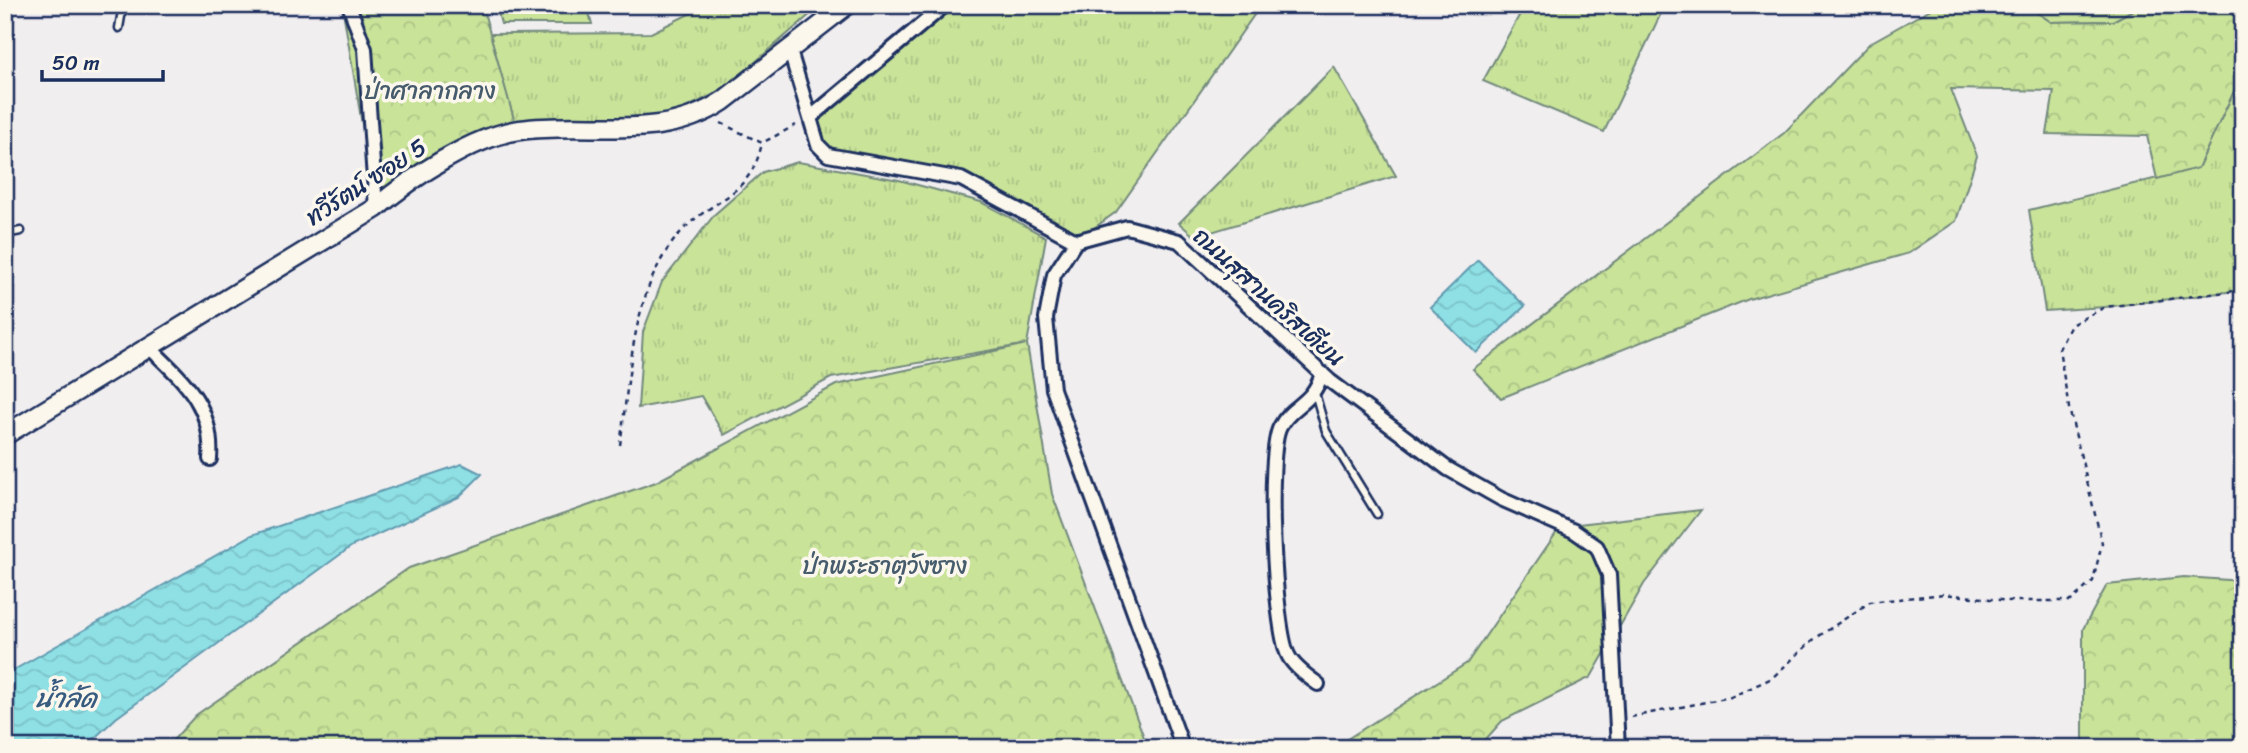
<svg xmlns="http://www.w3.org/2000/svg" width="2248" height="753" font-family="Sriracha,'Playpen Sans Thai',sans-serif">
<style>
.grass{fill:url(#grass-tufts);stroke:#72897c;stroke-width:2}
.forest{fill:url(#forest-crowns);stroke:#72897c;stroke-width:2}
.water{fill:url(#water-waves);stroke:#6099ae;stroke-width:2}
.lines{fill:none;stroke-linecap:round;stroke-linejoin:round}
.lane-casing{stroke:#1b2f5e;stroke-width:11}
.street-casing{stroke:#1b2f5e;stroke-width:18}
.secondary-casing{stroke:#1b2f5e;stroke-width:23}
.path{stroke:#1b2f5e;stroke-width:2.5;stroke-dasharray:5 5;stroke-linecap:butt}
.lane{stroke:#fbf7ec;stroke-width:6}
.street{stroke:#fbf7ec;stroke-width:12}
.secondary{stroke:#fbf7ec;stroke-width:18}
.labels{text-anchor:middle;stroke-width:7;stroke-linejoin:round;paint-order:stroke}
.park-label{font-size:24px;fill:#465c6d;stroke:#fbf7ec}
.street-label{font-size:24px;fill:#1b2f5e;stroke:#fbf7ec}
.water-label{font-size:26px;font-style:italic;fill:#385b80;stroke:#fbf7ec}
</style>
<defs>
<pattern id="grass-tufts" width="24" height="20" patternUnits="userSpaceOnUse" patternTransform="scale(1.75)"><rect width="24" height="20" fill="#c9e399"/><path d="M3 7l-1-3M5 7V3M7 7l1-3M15 17l-1-3M17 17v-4M19 17l1-3" fill="none" stroke="#acc386"/></pattern>
<pattern id="forest-crowns" width="20" height="18" patternUnits="userSpaceOnUse" patternTransform="scale(1.75)"><rect width="20" height="18" fill="#c9e399"/><path d="M2 6a3 3 0 1 1 6 0M12 15a3 3 0 1 1 6 0" fill="none" stroke="#acc386"/></pattern>
<pattern id="water-waves" width="16" height="10" patternUnits="userSpaceOnUse" patternTransform="scale(1.75)"><rect width="16" height="10" fill="#8ee0e4"/><path d="M0 5q4-4 8 0t8 0" fill="none" stroke="#7ac0c6"/></pattern>
</defs>
<rect width="100%" height="100%" fill="#f1eef0"/>
<filter id="ink" filterUnits="userSpaceOnUse"><feTurbulence type="fractalNoise" baseFrequency=".0143" numOctaves="2"/><feDisplacementMap in="SourceGraphic" scale="14" xChannelSelector="R" yChannelSelector="G"/><feConvolveMatrix kernelMatrix="1 2 1 2 8 2 1 2 1" color-interpolation-filters="sRGB"/></filter>
<g filter="url(#ink)">
<path class="grass" d="M496 5H587L592 24H501Z
M707 5H821L723 90 667 117 514 121 490 34 651 33Z
M954 5H1261L1116 212 1076 241 961 179 828 155 811 117Z
M1525 5H1665L1604 132 1483 81Z
M2026 5H2142L2113 21 2051 22Z
M1334 67 1396 176 1195 237 1179 223Z
M2243 72V290L2105 307 2045 311 2029 210 2198 168Z
M798 162 899 180 981 202 1046 237 1027 344 831 378 724 435 701 396 638 408 643 332 662 282 715 214 763 172Z"/>
<path class="forest" d="M342 5H482L517 130 376 208Z
M2026 5 2051 22 2113 21 2142 5H2226L2243 14V72L2198 168 2157 179 2147 136 2047 134 2054 91 1951 89 1977 156 1956 221 1909 253 1749 299 1501 398 1473 369 1784 133 1870 43 1938 5Z
M1027 344 1052 494 1148 748H166L196 715 409 568 656 482 836 385Z
M1701 510 1644 584 1591 677 1502 721 1478 748H1333L1467 663 1561 526Z
M2184 577 2243 581V748H2083V629L2107 585Z"/>
<path class="water" d="M1478 260 1525 306 1476 353 1430 307Z
M462 464 482 474 459 497 352 546 116 718 84 748H5V675L252 535Z"/>
<g class="lines">
<g class="lane-casing">
<path id="lane" d="M119 28 123 5
M5 234 21 231
M1315 393 1326 431 1377 514"/>
</g>
<g class="street-casing">
<path id="street" d="M349 5 365 49 376 208
M790 51 818 145 828 155 961 179 1076 241
M811 117 945 5
M149 347C183 380 214 406 210 459
M1318 684C1308 677 1293 666 1288 655 1274 627 1266 453 1280 427 1292 404 1313 405 1322 373
M1183 748 1053 389 1046 318 1054 275 1076 241 1127 227 1179 241 1330 381 1448 469 1501 499 1574 531 1597 547 1609 575 1618 748"/>
</g>
<g class="secondary-casing">
<path id="secondary" d="M5 435 376 208C411 178 473 136 520 130 592 120 660 143 723 101L847 5"/>
</g>
<path class="path" d="M721 123 762 143 796 125
M620 445C630 378 631 295 675 239 707 198 750 201 762 143
M1631 717 1731 697 1772 678 1813 640 1870 602 1944 594 2010 601H2071L2093 581 2102 543 2069 408 2059 349 2071 325 2105 307 2243 290"/>
<use href="#lane" class="lane"/>
<use href="#street" class="street"/>
<use href="#secondary" class="secondary"/>
</g>
</g>
<g class="labels">
<g class="park-label">
<text x="430" y="99">ป่าศาลากลาง</text>
<text x="885" y="574">ป่าพระธาตุวังซาง</text>
</g>
<g class="street-label">
<text transform="translate(366 182) rotate(-33)" y="8">ทวีรัตน์ ซอย 5</text>
<text transform="translate(1269 297) rotate(42)" y="8">ถนนสุสานคริสเตียน</text>
</g>
<g class="water-label">
<text x="66" y="707">น้ำลัด</text>
</g>
</g>
<rect width="2248" height="753" fill="none" stroke="#fbf7ec" stroke-width="28"/>
<rect x="14" y="14" width="2220" height="725" fill="none" stroke="#1b2f5e" stroke-width="2.5" filter="url(#ink)"/>
<path d="M42 70v10h121v-10" fill="none" stroke="#1b2f5e" stroke-width="3.5"/>
<text x="52" y="70" font-size="21" fill="#1b2f5e" stroke="#fbf7ec" stroke-width="5" paint-order="stroke">50 m</text>
</svg>
